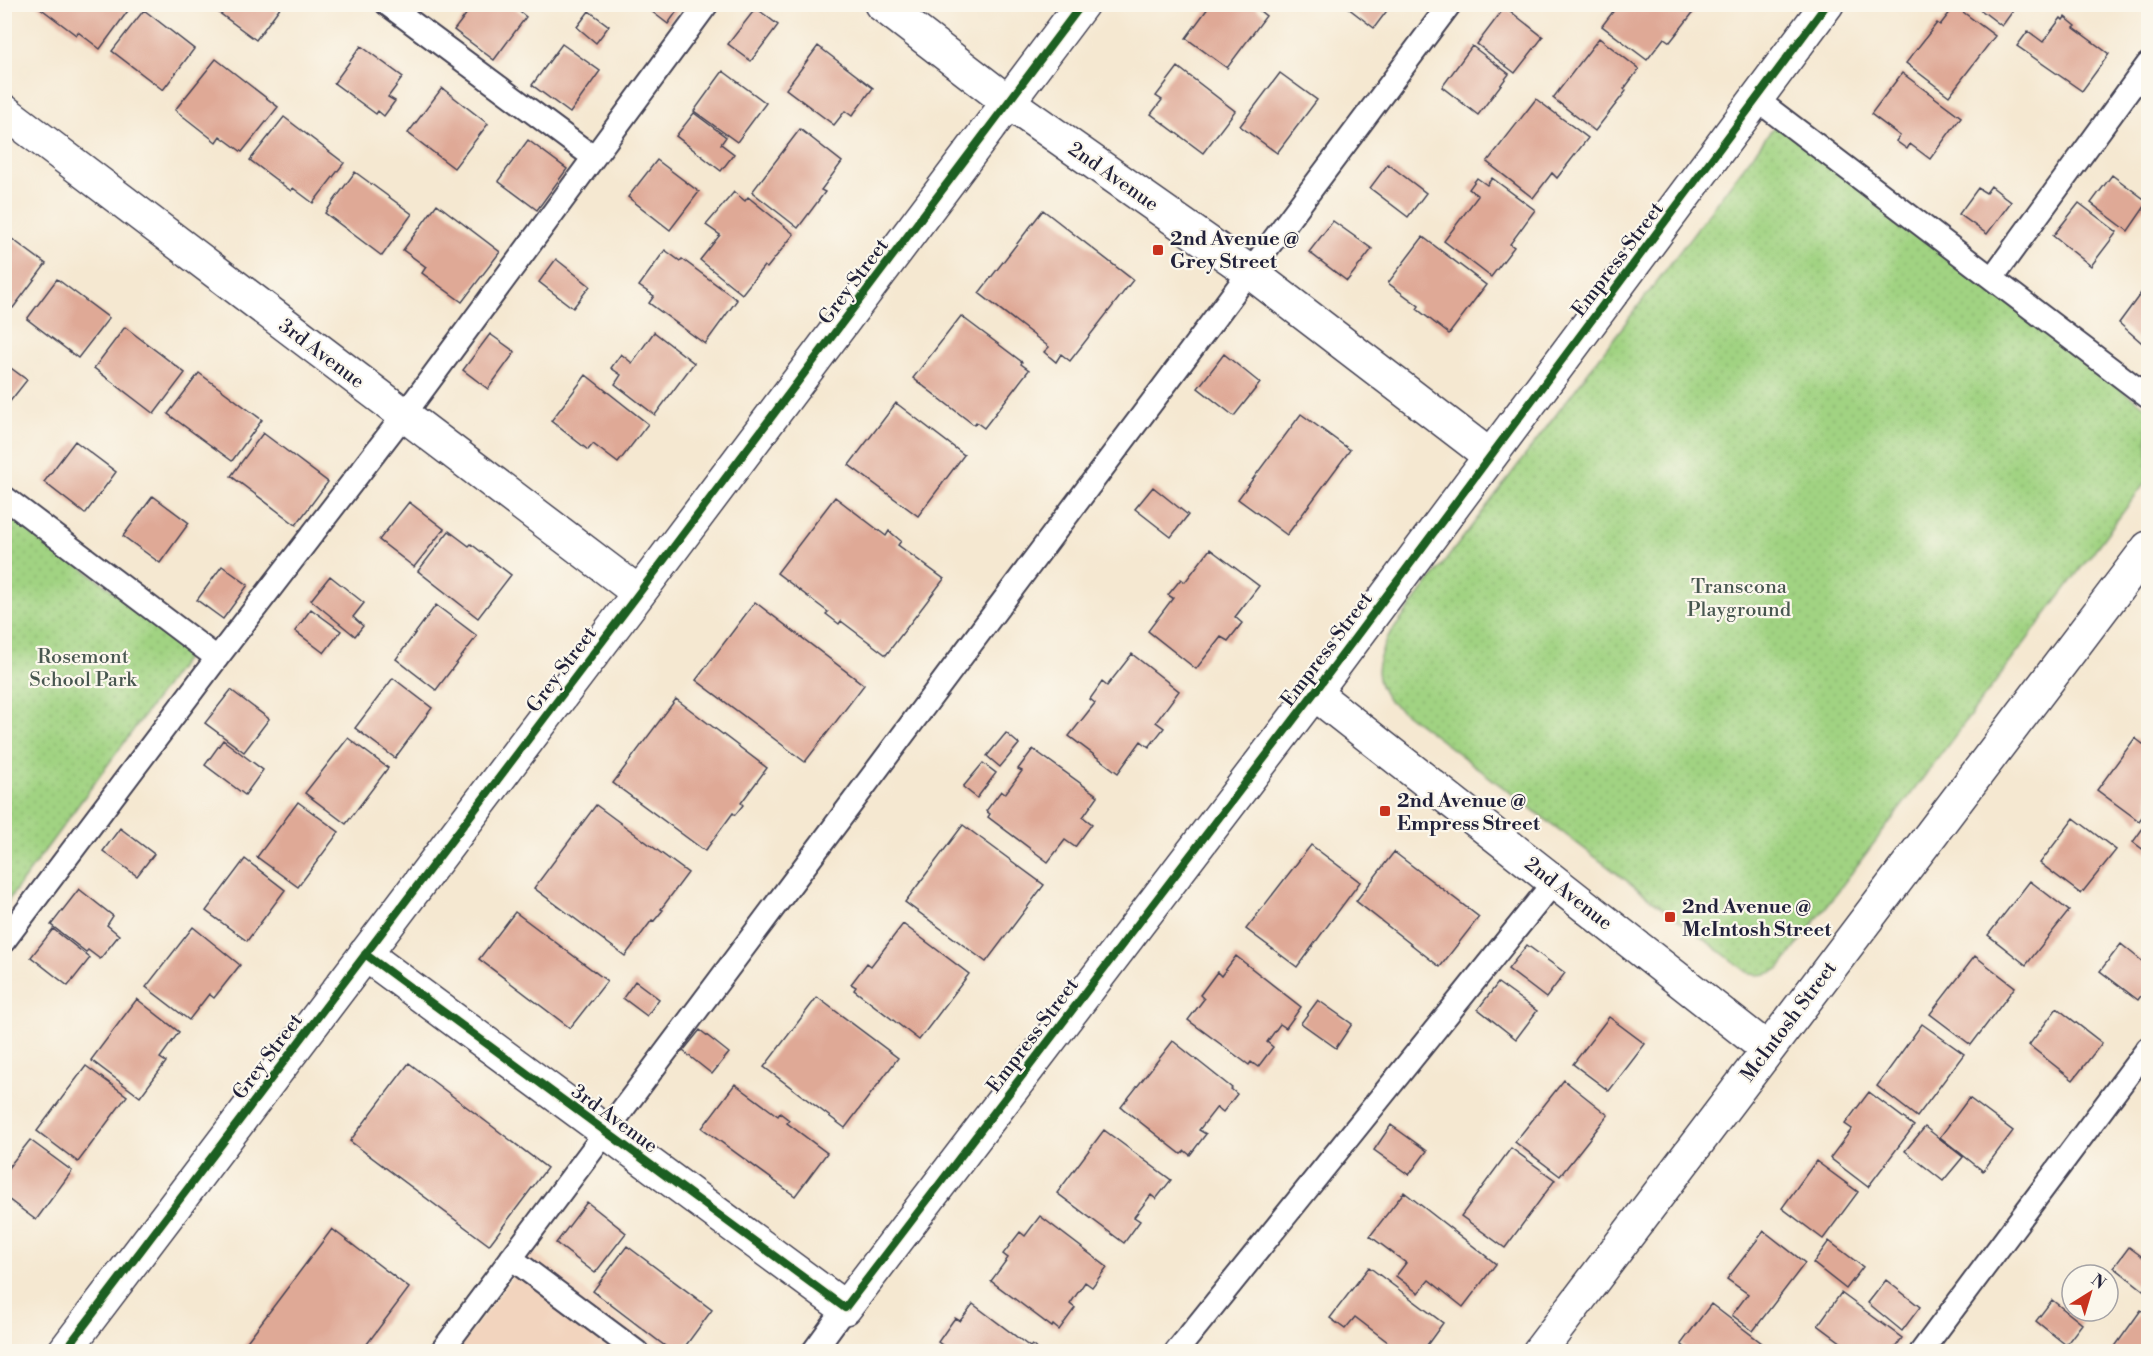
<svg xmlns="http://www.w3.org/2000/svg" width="2153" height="1356" font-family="'Libre Bodoni',serif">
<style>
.built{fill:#f2d4be}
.park{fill:url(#park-dots);stroke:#627a5e;stroke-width:1.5}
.building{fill:#dfa996}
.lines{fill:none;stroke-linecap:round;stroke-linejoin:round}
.lane-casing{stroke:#424052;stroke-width:26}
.street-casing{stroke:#424052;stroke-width:36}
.lane{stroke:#fff;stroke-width:22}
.street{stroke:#fff;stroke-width:33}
.cycleway-casing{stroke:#fbf7ec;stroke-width:11}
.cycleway{stroke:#1b5e20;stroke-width:8}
.poi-dot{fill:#c8321e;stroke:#fbf7ec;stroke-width:2}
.labels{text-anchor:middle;stroke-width:4.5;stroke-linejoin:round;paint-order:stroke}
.street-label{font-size:20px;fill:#22223b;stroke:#fbf7ec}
.poi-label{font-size:20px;font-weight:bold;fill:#22223b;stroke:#fbf7ec;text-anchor:start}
.park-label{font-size:20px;fill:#485750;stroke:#fbf7ec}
</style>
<defs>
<pattern id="park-dots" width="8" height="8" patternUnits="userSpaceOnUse" patternTransform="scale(1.5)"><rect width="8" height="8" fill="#a1d382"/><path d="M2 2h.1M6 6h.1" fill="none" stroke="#8ab571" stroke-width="1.8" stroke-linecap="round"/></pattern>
</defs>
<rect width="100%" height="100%" fill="#fbf7ec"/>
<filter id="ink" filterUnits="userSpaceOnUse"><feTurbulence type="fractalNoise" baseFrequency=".0167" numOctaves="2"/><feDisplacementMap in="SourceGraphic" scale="12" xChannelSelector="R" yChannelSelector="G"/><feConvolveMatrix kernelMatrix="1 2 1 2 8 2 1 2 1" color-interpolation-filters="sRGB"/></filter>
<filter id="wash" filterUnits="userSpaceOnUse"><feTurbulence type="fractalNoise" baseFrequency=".008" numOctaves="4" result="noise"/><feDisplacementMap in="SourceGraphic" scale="24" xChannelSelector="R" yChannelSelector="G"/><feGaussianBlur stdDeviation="1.35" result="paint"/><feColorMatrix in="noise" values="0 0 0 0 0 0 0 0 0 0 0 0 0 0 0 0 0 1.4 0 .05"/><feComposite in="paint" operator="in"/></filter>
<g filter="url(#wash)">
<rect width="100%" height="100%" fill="#f5e8d1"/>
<path class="built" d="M532 1251 666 1351 456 1352Z"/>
<path class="park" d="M1776 124 2148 409V479L1780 968C1770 975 1761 976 1750 974L1389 701C1372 678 1375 665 1387 638Z
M5 510 192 650 5 905Z"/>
<g id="blocks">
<path class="building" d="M35 4H126L130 8 100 49 78 32 76 35Z
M218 4H279L281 6 256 40 214 9Z
M474 4H510L526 17 494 60 454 30Z
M642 4H682L668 24Z
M1211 4H1251L1266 16 1227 68 1186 38Z
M1343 4H1392L1374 28Z
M1973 4H2018L2002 26Z
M1618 5H1699L1670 42 1664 38 1647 60 1602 26Z
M1955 6 1995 36 1949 96 1906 63 1937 23 1940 25Z
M1505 7 1543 37 1515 73 1477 44Z
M756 8 778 25 751 61 728 44Z
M144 10 194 49 163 90 112 51Z
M589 11 609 26 596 43 577 27Z
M2065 17 2076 26 2074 28 2109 54 2082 91 2017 46 2028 31 2043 42 2061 18 2063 20Z
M1599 38 1639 69 1624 89 1626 91 1595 131 1553 98Z
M562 44 600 71 570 113 532 85Z
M361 46 403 77 388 97 395 101 384 116 378 111 376 114 334 83Z
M818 46 873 88 852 116 845 111 834 125 786 89Z
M1472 46 1509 74 1478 115 1442 87Z
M216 59 278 107 242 152 220 136 216 142 175 110Z
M1178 67 1235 111 1203 153 1151 114 1162 100 1156 96Z
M723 71 766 103 737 142 694 111Z
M1280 73 1317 100 1277 153 1240 126Z
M1902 73 1961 117 1930 159 1910 144 1907 149 1896 141 1900 136 1871 114Z
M442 88 488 124 454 168 408 133Z
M1536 99 1588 138 1557 178 1552 173 1533 198 1487 162Z
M694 113 726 137 721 144 734 154 721 171 676 136Z
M284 117 344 163 313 203 293 188 291 191 250 160Z
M800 129 842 162 821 190 825 192 798 228 752 192Z
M528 140 567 169 537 210 498 181Z
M657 160 699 192 670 230 628 197Z
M1388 164 1426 193 1408 217 1370 188Z
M355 172 412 214 382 256 325 213Z
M2112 175 2148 202 2128 231 2091 203Z
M1477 178 1487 185 1492 178 1535 210 1510 244 1514 247 1491 277 1444 241 1478 196 1469 189Z
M1991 186 2011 202 1987 234 1959 214 1978 188 1986 193Z
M734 192 745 201 748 197 794 234 767 268 764 266 742 294 700 260 720 235 706 225Z
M2079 203 2117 232 2091 266 2053 236Z
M437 204 500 252 462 302 422 273 426 267 403 250Z
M1043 210 1133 280 1070 361 1061 354 1056 362 1044 352 1049 347 979 293Z
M1333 221 1372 249 1347 281 1309 252Z
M4 233 46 264 13 308 4 302Z
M1423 237 1486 285 1449 334 1417 309 1419 306 1388 283Z
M665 250 680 261 682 259 737 300 705 344 649 303 654 296 639 286Z
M556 259 590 286 573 308 539 282Z
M57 279 109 318 78 358 27 319Z
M2141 293H2148V348L2119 323Z
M961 316 1022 362 1021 364 1029 370 984 428 976 422 974 425 913 378Z
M125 327 185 373 154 414 94 368Z
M654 332 694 363 655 415 615 384 621 375 611 368 621 354 632 363Z
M490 334 515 352 488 389 463 370Z
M1224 354 1260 383 1234 416 1198 388Z
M4 363 27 380 4 409Z
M199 373 262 420 232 461 168 414Z
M586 375 648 424 618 463 593 444 588 450 551 421Z
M896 403 964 455 918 516 849 465Z
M1301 414 1350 450 1287 535 1238 499Z
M263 433 328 482 296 525 231 476Z
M75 441 116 472 85 514 44 482Z
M1153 487 1188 515 1171 537 1135 509Z
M153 496 189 523 160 563 123 536Z
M835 497 886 536 889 531 901 541 898 545 944 579 886 655 841 621 839 624 826 614 828 612 777 573Z
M409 502 444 529 414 567 379 540Z
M449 531 469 546 471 544 511 575 478 618 418 571Z
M1210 549 1259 586 1235 617 1242 623 1228 641 1221 637 1196 669 1148 631 1173 598 1168 595 1181 579 1185 582Z
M222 566 248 585 223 619 197 600Z
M330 576 364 603 353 617 363 626 355 636 311 600Z
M755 602 864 685 805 762 696 680Z
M436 605 477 636 436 690 396 659Z
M311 609 341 631 324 653 295 631Z
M1132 654 1179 691 1156 722 1164 728 1149 747 1141 741 1118 773 1069 736 1095 703 1090 699 1102 682 1107 686Z
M393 678 432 708 395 758 355 728Z
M231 690 269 719 244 752 205 723Z
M676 699 767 768 741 803 743 805 735 815 733 813 705 851 613 783Z
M1006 733 1019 744 1000 767 987 756Z
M348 738 388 768 346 824 305 793Z
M2135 738 2148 748V809L2139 821 2097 790Z
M223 740 263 770 245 795 205 765Z
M1033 749 1098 796 1083 817 1092 824 1075 847 1065 840 1048 862 988 817 990 814 986 811 1001 791 1005 794 1022 771 1018 769Z
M983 763 996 773 977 798 963 787Z
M298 802 339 832 298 887 257 857Z
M596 805 688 873 661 909 663 910 654 921 652 920 625 956 534 888Z
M2074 818 2116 850 2081 894 2040 863Z
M2148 821V853L2133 842Z
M963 825 1044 885 986 962 905 902Z
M120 828 154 854 137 876 103 851Z
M1311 845 1360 882 1297 967 1246 929Z
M1394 852 1479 917 1440 967 1356 901Z
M245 859 285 890 247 941 206 911Z
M2030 881 2069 911 2026 965 1988 935Z
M79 889 113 916 107 925 119 935 100 959 88 950 86 952 51 925Z
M515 912 607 981 570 1028 479 959Z
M903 924 969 974 919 1040 854 990 856 987 851 984 867 963 871 966Z
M193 927 240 965 214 998 209 994 189 1020 146 987Z
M53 929 90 958 68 986 31 957Z
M2121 944 2148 966V986L2138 1000 2100 971Z
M1527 945 1565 973 1546 998 1508 969Z
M1236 956 1301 1007 1286 1028 1280 1024 1267 1042 1273 1047 1258 1067 1251 1062 1249 1065 1188 1020 1204 999 1200 995 1217 972 1221 976Z
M1975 956 2015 987 1971 1045 1930 1014Z
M635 981 659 999 647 1016 623 998Z
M1498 983 1537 1011 1516 1039 1478 1009Z
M817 997 898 1058 845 1128 764 1067Z
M137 999 179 1032 160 1058 166 1062 140 1097 91 1060Z
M1318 1000 1352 1024 1336 1048 1301 1023Z
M2057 1008 2102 1043 2073 1080 2029 1045Z
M1609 1017 1645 1044 1609 1091 1573 1064Z
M1922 1024 1964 1054 1917 1117 1877 1086Z
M700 1030 729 1053 712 1074 683 1051Z
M1173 1041 1232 1088 1231 1089 1237 1094 1223 1112 1217 1107 1199 1130 1206 1134 1190 1155 1185 1151 1181 1154 1121 1107Z
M409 1063 547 1168 489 1245 350 1141Z
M86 1066 127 1096 78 1162 37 1131Z
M1564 1080 1608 1115 1560 1176 1515 1142Z
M735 1084 778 1116 780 1113 789 1120 787 1123 827 1153 795 1196 702 1128Z
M1869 1092 1914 1126 1868 1187 1830 1158 1852 1129 1845 1124Z
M1969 1098 2013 1131 1983 1171 1940 1137Z
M1391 1125 1427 1151 1409 1175 1374 1150Z
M1925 1127 1963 1157 1943 1181 1905 1151Z
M1104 1130 1171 1180 1156 1199 1151 1195 1134 1217 1140 1221 1124 1243 1057 1193Z
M30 1140 72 1171 36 1220 4 1196V1173Z
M1511 1148 1555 1180 1505 1248 1461 1216Z
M1816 1161 1858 1192 1823 1239 1782 1208Z
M1404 1192 1496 1264 1463 1307 1429 1280 1418 1293 1396 1276 1406 1263 1370 1236Z
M587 1202 626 1233 595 1273 556 1243Z
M1040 1216 1107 1267 1092 1287 1085 1282 1070 1304 1075 1308 1059 1330 1053 1325 1052 1327 991 1281 1008 1258 1003 1254 1020 1232 1025 1236Z
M332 1229 409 1288 361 1352H239Z
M1764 1231 1805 1263 1753 1331 1732 1315 1748 1294 1727 1279Z
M1829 1241 1863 1267 1846 1289 1813 1263Z
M627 1246 712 1310 681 1352H673L593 1291Z
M2129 1247 2148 1261 2147 1293 2114 1267Z
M1369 1267 1443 1323 1422 1352H1401L1355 1317 1345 1329 1330 1318Z
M1886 1280 1920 1307 1902 1331 1868 1303Z
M1841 1293 1902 1338 1892 1352H1854L1818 1325Z
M2052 1300 2082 1324 2066 1345 2036 1321Z
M973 1304 1030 1347 1032 1345 1040 1352H938L942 1345 938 1342 952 1322 955 1318 960 1321Z
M1711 1304 1767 1347 1763 1352H1691L1681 1344Z
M2141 1310 2148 1315V1352H2111Z"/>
</g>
</g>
<g filter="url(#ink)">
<use href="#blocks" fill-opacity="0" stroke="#424052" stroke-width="1.5"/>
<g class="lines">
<g class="lane-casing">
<path id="lane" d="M387 4 593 157
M1756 99 2148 397
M1992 278 2148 64
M4 497 217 658
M4 941 217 658 404 415 707 4
M511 1258 637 1352
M441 1352 1450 4
M813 1352 845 1308
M1176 1352 1554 882
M1921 1352 2148 1048"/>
</g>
<g class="street-casing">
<path id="street" d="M881 4 1008 102 1250 272 1490 456
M4 111 639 593
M1314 693 1767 1049
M365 954 845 1308 1314 693 1827 4
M64 1352 639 593 1082 4
M1539 1352 2148 548"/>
</g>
<use href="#lane" class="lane"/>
<use href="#street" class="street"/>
<g class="cycleway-casing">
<path id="cycleway" d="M365 954 845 1308 1314 693 1827 4
M64 1352 639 593 1082 4"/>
</g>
<use href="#cycleway" class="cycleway"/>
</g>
</g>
<g class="poi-dot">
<rect x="1152" y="244" width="12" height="12" rx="3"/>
<rect x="1379" y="805" width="12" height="12" rx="3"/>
<rect x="1664" y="911" width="12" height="12" rx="3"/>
</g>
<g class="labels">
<g class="street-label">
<text transform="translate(1114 176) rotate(35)" y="7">2nd Avenue</text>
<text transform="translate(1617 259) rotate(-53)" y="7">Empress Street</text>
<text transform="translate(853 281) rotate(-53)" y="7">Grey Street</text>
<text transform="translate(322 353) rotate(37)" y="7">3rd Avenue</text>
<text transform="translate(1326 649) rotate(-53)" y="7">Empress Street</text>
<text transform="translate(561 669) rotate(-53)" y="7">Grey Street</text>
<text transform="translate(1569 893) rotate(38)" y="7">2nd Avenue</text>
<text transform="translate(1788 1021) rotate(-53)" y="7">McIntosh Street</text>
<text transform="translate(1032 1035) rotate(-53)" y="7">Empress Street</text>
<text transform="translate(267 1056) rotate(-53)" y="7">Grey Street</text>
<text transform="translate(615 1118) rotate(36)" y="7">3rd Avenue</text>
</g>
<g class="poi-label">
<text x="1170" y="245">2nd Avenue @<tspan x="1170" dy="23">Grey Street</tspan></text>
<text x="1397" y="807">2nd Avenue @<tspan x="1397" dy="23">Empress Street</tspan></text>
<text x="1682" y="913">2nd Avenue @<tspan x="1682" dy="23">McIntosh Street</tspan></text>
</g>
<g class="park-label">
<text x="1739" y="593">Transcona<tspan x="1739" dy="23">Playground</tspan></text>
<text x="83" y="663">Rosemont<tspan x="83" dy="23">School Park</tspan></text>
</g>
</g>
<rect width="2153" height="1356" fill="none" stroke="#fbf7ec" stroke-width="24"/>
<g transform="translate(2090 1293) rotate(37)"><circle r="28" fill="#fbf7ec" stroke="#a4a2a5" stroke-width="1.5"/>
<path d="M0-4.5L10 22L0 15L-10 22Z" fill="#c8321e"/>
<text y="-9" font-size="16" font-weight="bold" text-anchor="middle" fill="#22223b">N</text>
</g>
</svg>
